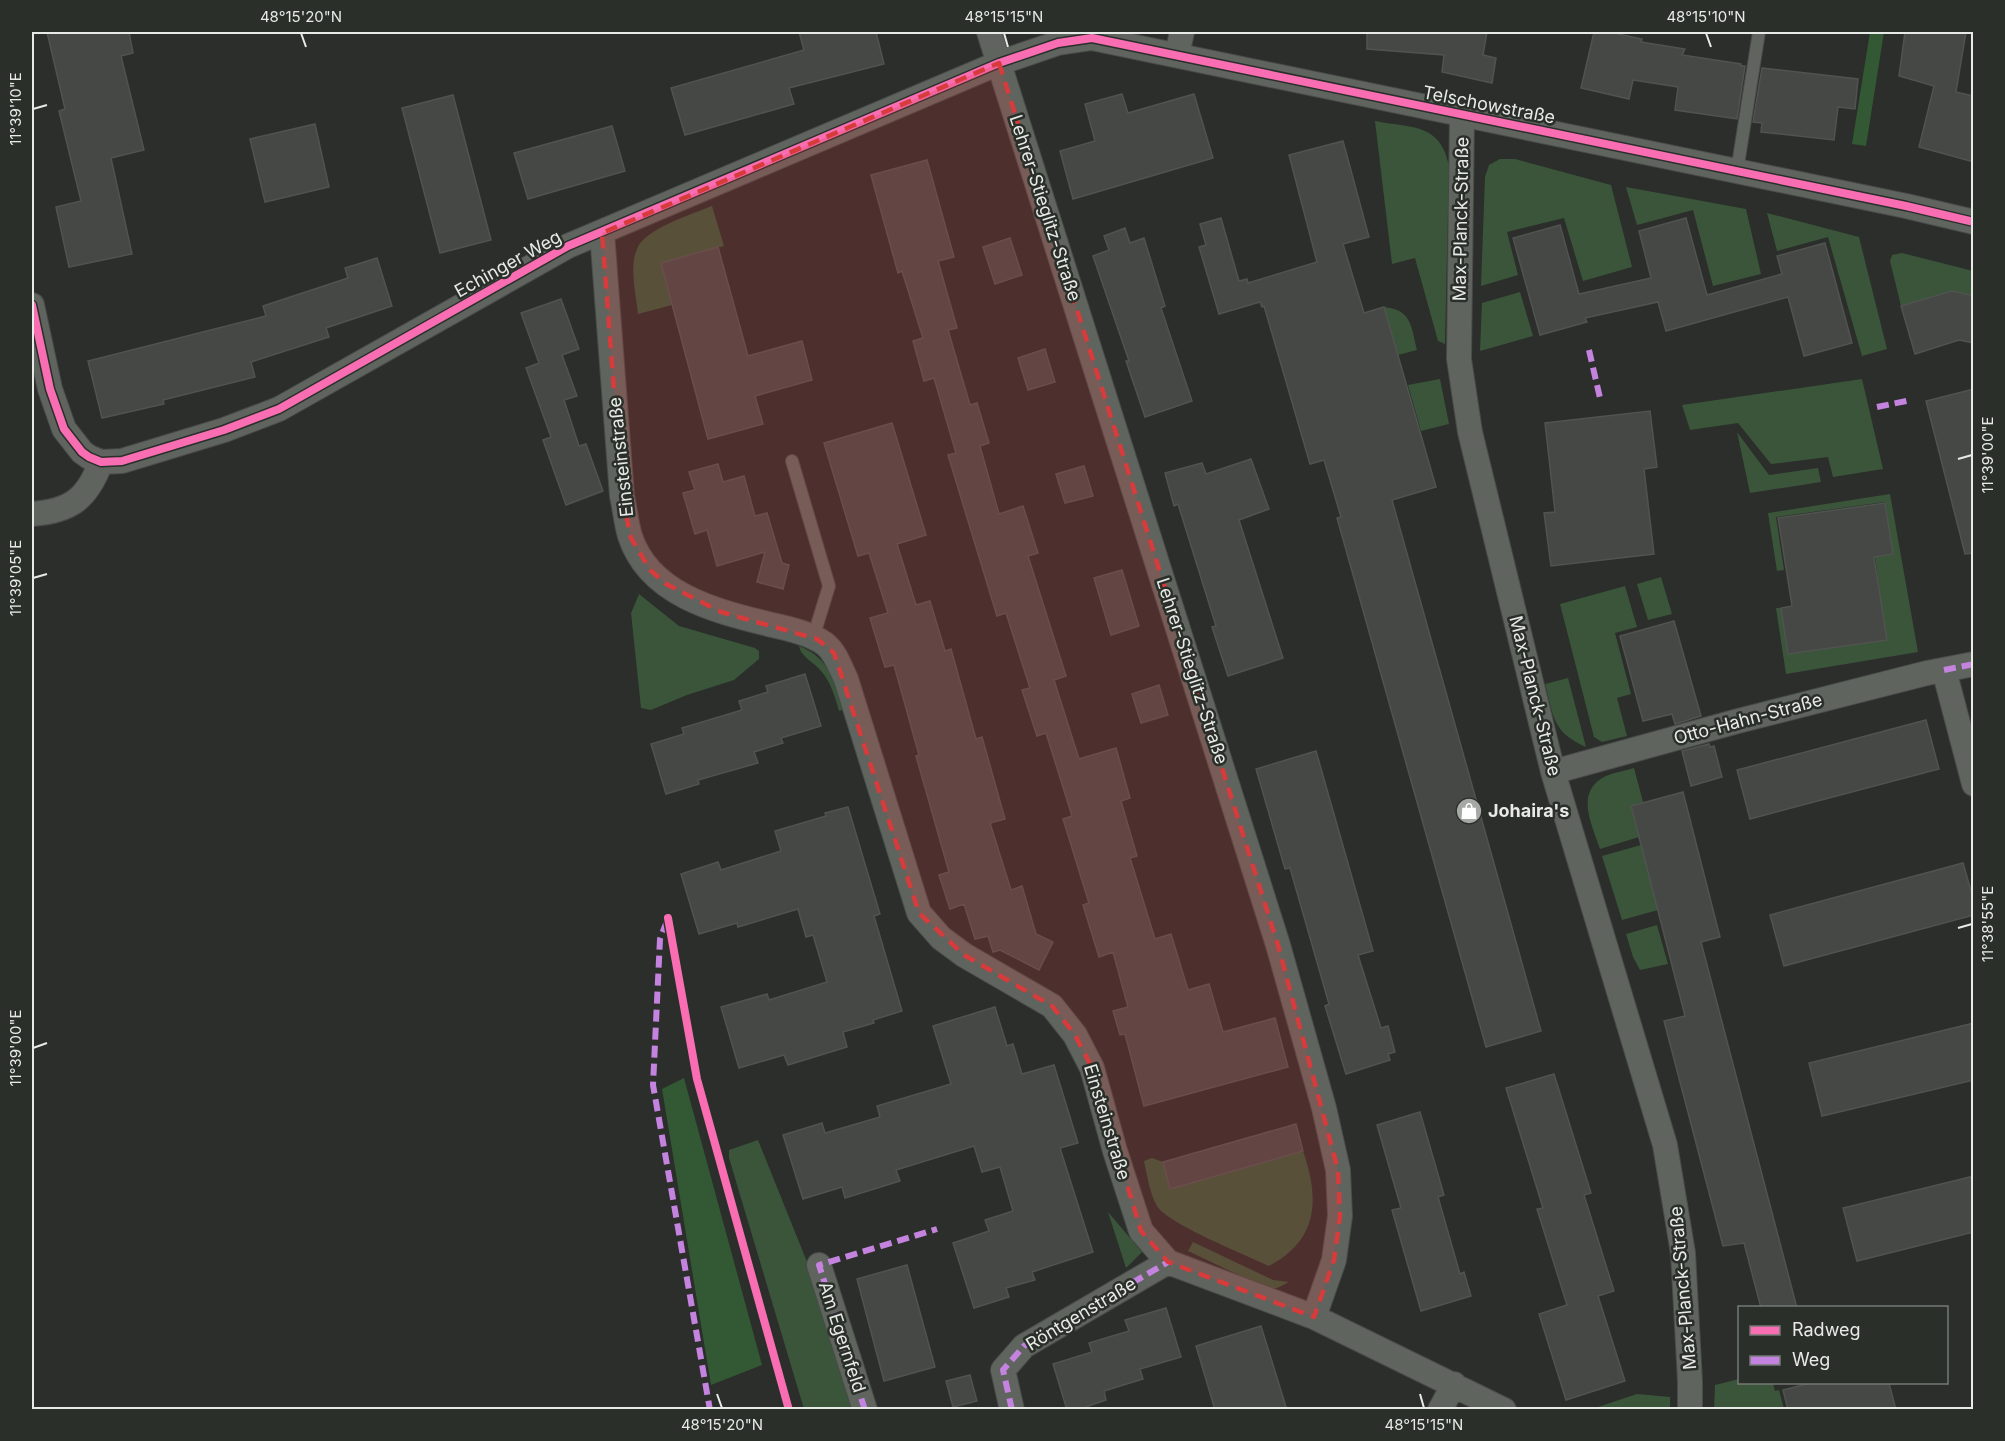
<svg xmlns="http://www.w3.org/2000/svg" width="2005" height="1441" font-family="Inter,sans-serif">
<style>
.green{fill:#3a553a}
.forest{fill:#335834}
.building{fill:#464846;stroke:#505350;stroke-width:1.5}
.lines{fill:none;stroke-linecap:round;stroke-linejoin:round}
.lane-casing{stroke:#494b49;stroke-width:14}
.street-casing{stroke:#494b49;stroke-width:26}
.lane{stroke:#5f645f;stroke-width:12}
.street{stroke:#5f645f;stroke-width:24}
.quiet{stroke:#c483df;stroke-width:6;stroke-dasharray:12 6;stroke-linecap:butt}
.cycleway-casing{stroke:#2a2f29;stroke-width:11}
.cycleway{stroke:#f96db3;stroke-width:8}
.marked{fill:#d83b3b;fill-opacity:0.2;stroke:#d83b3b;stroke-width:4.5;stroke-dasharray:12 8;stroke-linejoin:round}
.ticks{fill:none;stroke:#e7eae7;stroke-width:2}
.labels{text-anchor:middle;stroke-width:5;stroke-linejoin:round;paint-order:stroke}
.street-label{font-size:18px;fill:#e7eae7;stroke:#2a2f29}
.poi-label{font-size:18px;font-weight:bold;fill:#e7eae7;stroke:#2a2f29;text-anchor:start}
.neatline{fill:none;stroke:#e7eae7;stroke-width:2}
.ticks-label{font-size:15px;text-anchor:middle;fill:#e7eae7}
</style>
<rect width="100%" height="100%" fill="#2b2e2a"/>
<path class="green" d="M1375 121C1411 128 1441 123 1449 166L1445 344 1438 341 1415 258 1392 264Z
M1500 159H1515L1611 185 1632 267 1583 281 1564 218 1507 232 1518 275 1481 286 1485 177 1489 165Z
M1626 187 1746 209 1761 274 1713 286 1693 210 1637 225Z
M712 206 724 246 662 263 672 305 638 314C636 294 629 267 637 249 644 229 693 214 712 206Z
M1767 213 1859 237 1887 349 1862 356 1828 237 1777 251Z
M1902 253 1973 271V296L1952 291 1901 306 1890 261 1892 255Z
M1520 292 1533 336 1480 351 1482 303Z
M1384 307C1412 310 1411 326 1417 350L1398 355Z
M1440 379 1449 424 1421 431 1408 385Z
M1862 379 1883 469 1833 477 1828 457 1771 464 1738 423 1690 430 1682 405Z
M1737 432 1769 475 1818 468 1821 482 1750 493Z
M1890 494 1918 652 1786 674 1776 608H1781L1788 654 1886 640 1875 556 1893 553 1885 502 1776 517 1784 570 1777 571 1768 513Z
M1661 577 1672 614 1648 620 1637 584Z
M1625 586 1637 627 1615 633 1631 694 1617 698 1627 736 1602 742 1594 737 1560 604Z
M639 594 679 626 755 648 759 651V659L734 680 687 695 651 710 641 708 631 613Z
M799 646C828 657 836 682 846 709L839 711C835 697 831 682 821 671 815 663 801 657 799 646Z
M1568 678 1586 747C1552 732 1554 717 1545 684Z
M1634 768 1643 802 1631 806 1639 837 1600 849C1592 825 1574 791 1606 776 1615 772 1625 771 1634 768Z
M1641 845 1658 910 1622 920 1602 856Z
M1657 925 1668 964 1640 970 1633 957 1626 934Z
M758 1140 828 1314 851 1409H804L729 1158V1150Z
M1303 1151C1320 1200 1318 1240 1269 1266 1246 1255 1168 1224 1157 1206 1150 1194 1147 1175 1144 1161L1152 1158 1163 1162 1170 1188Z
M1108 1212 1142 1252 1126 1268Z
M1193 1242 1273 1280 1289 1282 1277 1288 1268 1289 1188 1251Z
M1739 1379 1740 1382 1773 1383 1775 1391 1779 1390 1784 1409H1714L1715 1385Z
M1637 1394 1670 1397V1409H1592Z"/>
<path class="forest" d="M1870 32H1884L1866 146 1852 144Z
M684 1078 762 1365 711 1385 662 1089Z"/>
<path class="building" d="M47 32H129L133 53 121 56 144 150 111 158 132 254 69 267 56 207 81 201 59 111 65 109Z
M799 32H876L884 64 789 88 794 104 685 135 671 88 804 50Z
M1367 32H1487L1483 55 1496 58 1492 83 1442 72 1444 55 1367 49Z
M1594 32H1609L1642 39 1641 42 1685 49 1682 55 1741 64V66H1745L1737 119 1675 110 1678 87 1633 80 1629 99 1581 88Z
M1905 32H1966L1956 92 1974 96V162L1919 147 1934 86 1899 76Z
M1762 68 1858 79 1855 109 1838 107 1834 140 1761 132 1762 123 1753 122Z
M1122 94 1128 113 1194 94 1213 158 1073 199 1060 151 1095 141 1085 104Z
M453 95 491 240 440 253 402 108Z
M315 124 329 187 265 202 250 139Z
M612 126 625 171 528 199 514 153Z
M1343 141 1369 237 1343 244 1364 313 1384 307 1436 487 1392 500 1541 1031 1486 1047 1337 518 1341 517 1324 460 1310 464 1264 306 1262 307 1260 302 1219 314 1199 247 1206 245 1200 224 1221 218 1239 281 1247 279 1248 283 1317 262 1289 155Z
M927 160 954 257 938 261 957 328 948 330 970 405 977 403 989 443 980 446 999 514 1023 506 1038 553 1028 556 1066 676 1054 680 1079 759 1116 748 1130 798 1121 801 1137 856 1130 858 1155 939 1171 934 1188 990 1209 984 1223 1032 1275 1018 1288 1067 1144 1106 1125 1034 1120 1035 1113 1011 1128 1007 1113 952 1099 957 1083 905 1089 903 1063 819 1072 816 1046 733 1037 736 1022 690 1030 688 1006 613 997 616 948 455 956 453 934 378 924 381 913 341 923 338 902 271 898 273 871 175Z
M1686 218 1707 295 1782 274 1777 256 1825 243 1852 343 1804 356 1788 297 1666 331 1658 302 1585 318 1587 322 1540 335 1513 238 1560 225 1579 294 1651 278 1639 231Z
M1125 228 1130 243 1144 238 1165 306 1161 308 1192 401 1145 417 1126 361H1129L1093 256 1109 250 1104 236Z
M1010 238 1022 275 995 284 983 247Z
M718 247 748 356 802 341 812 380 755 396 763 424 708 439 661 263Z
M377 258 392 306 326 328 329 337 251 362 255 377 163 400 164 404 102 418 88 361 266 316 263 306 348 278 345 268Z
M1952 291 1974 296V343L1959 340 1915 354 1901 306Z
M561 299 579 349 562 355 577 396 564 400 579 446 586 444 603 491 566 505 543 440 551 437 526 368 539 363 521 313Z
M1045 349 1055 382 1028 390 1018 358Z
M1974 389V553L1965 554 1926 401Z
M1650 411 1657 467 1644 469 1654 554 1551 566 1544 513 1555 512 1545 423Z
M892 423 926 535 897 544 916 605 930 601 945 651 951 649 976 739 982 737 1005 819 990 823 1011 890 1022 886 1036 934 1053 942 1039 970 1000 950 993 952 988 936 975 939 964 904 950 909 939 875 949 872 916 756 919 755 894 665 885 667 870 618 888 613 869 553 858 556 824 443Z
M1251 459 1269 509 1239 520 1283 658 1228 676 1212 627 1216 626 1178 504 1174 506 1165 473 1202 463 1206 474Z
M718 464 723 482 744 476 755 516 767 513 782 563 789 565 783 589 757 582 765 552 717 566 707 530 695 534 683 493 695 490 689 472Z
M1084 466 1093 496 1065 503 1056 474Z
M1885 503 1893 554 1874 557 1887 640 1788 654 1781 608 1792 606 1778 518Z
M1122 570 1139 626 1111 635 1094 578Z
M1674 621 1701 716 1675 724 1672 714 1643 721 1620 636Z
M805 674 821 726 781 738 783 743 754 752 758 763 698 780 699 784 666 794 651 744 684 734 682 728 742 710 739 701 768 692 766 686Z
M1159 685 1168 715 1141 723 1132 694Z
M1926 720 1939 769 1750 819 1737 770Z
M1709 744 1710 747 1714 746 1722 777 1691 786 1682 751Z
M1316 751 1373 951 1358 955 1381 1028 1388 1026 1395 1052 1388 1054 1390 1060 1346 1074 1325 1006 1329 1004 1290 868 1285 869 1256 769Z
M1683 792 1720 937 1701 942 1797 1308H1761L1744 1243 1723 1246 1664 1021 1685 1016 1631 806Z
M848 807 880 914 874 916 902 1011 873 1020 874 1023 843 1032 847 1047 788 1065 784 1055 739 1068 721 1007 767 994 769 1000 827 982 813 935 806 937 798 909 738 927 737 923 699 934 681 874 718 862 721 870 781 851 775 831 826 816 825 813Z
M1963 863 1974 901V915L1784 966 1770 915Z
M995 1007 1007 1046 1013 1044 1022 1074 1054 1065 1078 1143 1060 1148 1093 1252 1032 1272 1035 1280 1006 1288 1009 1297 974 1308 953 1243 989 1231 985 1220 1013 1211 1000 1167 982 1172 974 1146 896 1170 900 1181 845 1198 842 1187 803 1199 783 1135 822 1123 825 1133 880 1117 877 1106 951 1084 933 1026Z
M1974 1023V1080L1822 1116 1809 1063Z
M1554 1074 1591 1193 1584 1195 1614 1291 1598 1296 1625 1381 1566 1400 1539 1314 1567 1305 1537 1209 1543 1208 1506 1088Z
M1420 1112 1444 1195 1438 1197 1460 1274 1464 1272 1471 1296 1421 1311 1392 1210 1401 1208 1377 1125Z
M1296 1124 1303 1151 1170 1189 1163 1162Z
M1974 1176V1232L1857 1261 1843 1208Z
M907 1265 935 1367 884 1381 857 1279Z
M1166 1308 1181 1357 1140 1369 1143 1379 1104 1391 1106 1400 1077 1410H1067L1053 1364 1092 1352 1089 1343 1129 1331 1125 1320Z
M1261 1326 1287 1410H1215L1196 1346Z
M970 1375 977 1401 953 1407 946 1381Z
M1810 1383H1889L1896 1410H1788L1783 1390Z"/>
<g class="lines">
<g class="lane-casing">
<path id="lane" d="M1737 171 1759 32
M792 461 829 586 813 638"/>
</g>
<g class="street-casing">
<path id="street" d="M989 32 1278 945 1324 1108 1338 1170 1340 1216 1334 1260 1314 1317
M1177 55 1182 32
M1462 115 1459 359 1470 432 1553 772 1665 1145 1683 1253 1690 1381V1410
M602 233 622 496C625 509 626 523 630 536 649 595 716 611 768 624 786 628 810 633 825 644 836 653 840 667 846 679L919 913 941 938 964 955 1052 1006 1075 1035 1092 1068 1115 1151 1141 1231 1168 1262 1314 1317 1504 1410
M32 305 50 389 64 429 82 452 89 457 101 462 122 461 224 430 279 409 568 246 999 63 1058 43 1092 38 1906 206 1974 222
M32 514C71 511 87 499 101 462
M1944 670 1974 784
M1553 772 1738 721 1927 673 1974 664
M819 1265 865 1410
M1012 1410 1003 1370 1024 1346 1168 1262
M1440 1410 1454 1384"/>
</g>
<use href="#lane" class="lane"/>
<use href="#street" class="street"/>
<path class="quiet" d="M1589 350 1600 398
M1877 407 1911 400
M1944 670 1974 664
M667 921 660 939 653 1085 710 1410
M865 1410 819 1265 937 1229
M1012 1410 1003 1370 1024 1346 1168 1262"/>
<g class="cycleway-casing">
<path id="cycleway" d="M32 305 50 389 64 429 82 452 89 457 101 462 122 461 224 430 279 409 568 246 999 63 1058 43 1092 38 1906 206 1974 222
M668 918 697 1079 789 1410"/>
</g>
<use href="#cycleway" class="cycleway"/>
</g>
<path class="marked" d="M999 63 1278 945 1338 1170 1340 1216 1334 1260 1314 1317 1168 1262 1141 1231 1092 1068 1075 1035 1052 1006 964 955 919 913 834 653 817 639 721 612 666 584 650 570 631 538 622 496 602 233Z"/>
<path class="ticks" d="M301 33 306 47M1004 33 1008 47M1706 33 1711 47M33 109 47 105M1958 459 1972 455M33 578 47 574M1958 928 1972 924M33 1048 47 1043M717 1394 722 1408M1420 1394 1424 1408"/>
<defs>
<g id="shop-disc" transform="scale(1.35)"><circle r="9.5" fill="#a5a8a5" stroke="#2a2f29"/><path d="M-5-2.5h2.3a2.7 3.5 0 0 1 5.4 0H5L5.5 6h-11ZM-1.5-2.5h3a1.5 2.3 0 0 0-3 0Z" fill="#fff"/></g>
</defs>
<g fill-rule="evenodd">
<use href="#shop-disc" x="1469" y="811"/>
</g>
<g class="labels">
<g class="street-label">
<text transform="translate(1489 105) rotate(11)" y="6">Telschowstraße</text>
<text transform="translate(1045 208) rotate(72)" y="6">Lehrer-Stieglitz-Straße</text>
<text transform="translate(1461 219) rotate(-89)" y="6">Max-Planck-Straße</text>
<text transform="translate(508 264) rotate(-29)" y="6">Echinger Weg</text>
<text transform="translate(621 457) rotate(-96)" y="6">Einsteinstraße</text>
<text transform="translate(1192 671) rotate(72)" y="6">Lehrer-Stieglitz-Straße</text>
<text transform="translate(1535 696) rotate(76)" y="6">Max-Planck-Straße</text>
<text transform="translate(1748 719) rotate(-15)" y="6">Otto-Hahn-Straße</text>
<text transform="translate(1107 1122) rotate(73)" y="6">Einsteinstraße</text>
<text transform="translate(1683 1288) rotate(-95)" y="6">Max-Planck-Straße</text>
<text transform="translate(1081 1314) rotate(-31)" y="6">Röntgenstraße</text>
<text transform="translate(842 1337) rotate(72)" y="6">Am Egernfeld</text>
</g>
<g class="poi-label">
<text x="1488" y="817">Johaira's</text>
</g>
</g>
<rect width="2005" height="1441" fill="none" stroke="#2a2f29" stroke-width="66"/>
<rect x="1738" y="1306" width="210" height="78" fill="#2a2f29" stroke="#767a75" stroke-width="1.5"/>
<rect x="1750" y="1326" width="30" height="9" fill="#f96db3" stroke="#767a75" stroke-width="1.5"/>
<text x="1792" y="1336" font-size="18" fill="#e7eae7">Radweg</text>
<rect x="1750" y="1356" width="30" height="9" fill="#c483df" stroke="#767a75" stroke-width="1.5"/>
<text x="1792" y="1366" font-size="18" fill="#e7eae7">Weg</text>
<rect x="33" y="33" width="1939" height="1375" class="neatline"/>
<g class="ticks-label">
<text x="301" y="22">48°15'20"N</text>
<text x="1004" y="22">48°15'15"N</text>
<text x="1706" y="22">48°15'10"N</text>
<text transform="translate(16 109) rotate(-90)" y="5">11°39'10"E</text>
<text transform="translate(1988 455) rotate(-90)" y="5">11°39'00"E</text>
<text transform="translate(16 578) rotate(-90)" y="5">11°39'05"E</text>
<text transform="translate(1988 924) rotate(-90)" y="5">11°38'55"E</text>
<text transform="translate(16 1048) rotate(-90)" y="5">11°39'00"E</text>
<text x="722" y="1430">48°15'20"N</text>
<text x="1424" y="1430">48°15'15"N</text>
</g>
</svg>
